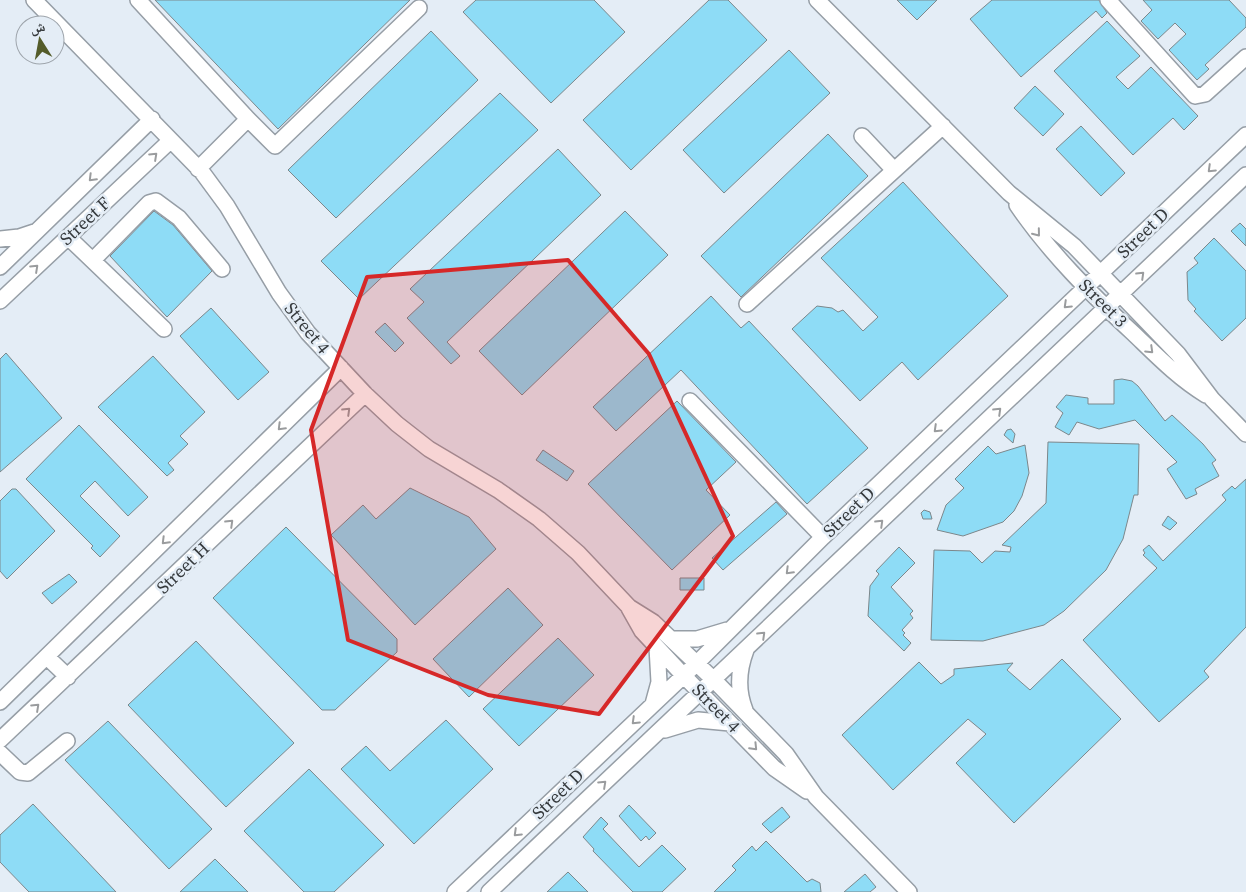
<svg xmlns="http://www.w3.org/2000/svg" width="1246" height="892" font-family="'Source Serif 4','Noto Naskh Arabic',serif">
<style>
.building{fill:#8edcf6;stroke:#7c878b}
.lines{fill:none;stroke-linecap:round;stroke-linejoin:round}
.minor-casing{stroke:#969ea6;stroke-width:18}
.minor{stroke:#fff;stroke-width:15}
.oneway{stroke:#9a9c9e}
.marked{fill:#d62828;fill-opacity:0.2;stroke:#d62828;stroke-width:4;stroke-linejoin:round}
.labels{text-anchor:middle;stroke-width:5;stroke-linejoin:round;paint-order:stroke}
.street-label{font-size:18px;fill:#35393c;stroke:#e4edf6}
</style>
<rect width="100%" height="100%" fill="#e4edf6"/>
<path class="building" d="M155 0H410L278 129Z
M476 0H594L625 32 551 103 463 12Z
M709 0H728L767 40 631 170 583 120Z
M897 0H937L917 20Z
M992 0H1099L1107 13 1102 18 1096 11 1021 77 970 19Z
M1143 0H1229L1246 18V27L1205 65 1209 69 1197 80 1169 50 1186 34 1175 23 1158 39 1141 21 1152 10Z
M1107 21 1140 56 1116 77 1128 89 1151 67 1198 116 1184 130 1173 118 1133 155 1054 71Z
M431 31 478 80 336 218 288 170Z
M789 50 830 93 724 193 683 150Z
M1035 86 1064 114 1043 136 1014 108Z
M500 93 538 130 359 299 321 261Z
M1081 126 1125 173 1101 196 1056 149Z
M828 134 868 176 741 297 701 256Z
M558 149 601 195 447 342 460 356 451 364 407 318 424 302 410 289Z
M903 182 1008 296 918 380 902 362 860 401 792 329 817 306 832 308 838 312 843 310 863 331 878 317 821 258Z
M154 211 173 225 212 271 167 317 110 256Z
M625 211 668 255 522 395 479 351Z
M1240 223 1246 229V246L1231 231Z
M1214 238 1246 271V318L1222 341 1194 311 1196 309 1188 300 1187 272 1198 263 1194 258Z
M711 296 741 328 749 321 868 448 807 504 681 370 616 431 593 407Z
M211 308 269 372 238 400 180 336Z
M385 323 404 343 395 352 375 332Z
M6 353 62 418 0 472V359Z
M153 356 205 412 180 436 188 444 168 463 174 470 167 476 98 407Z
M1122 379 1132 381 1138 386 1165 421 1172 415 1203 444 1216 460 1212 463 1219 476 1195 489 1197 494 1186 499 1167 469 1177 462 1135 420 1099 429 1077 422 1069 435 1055 427 1063 413 1056 407 1066 395 1088 398V404H1114V380Z
M677 401 736 462 706 490 730 515 672 570 588 484Z
M79 425 148 497 128 516 95 481 80 496 120 536 100 557 91 548 93 546 26 479Z
M1011 429 1015 434 1013 443 1004 435 1007 430Z
M1048 442 1139 444 1138 495H1134L1123 539 1106 570 1064 611 1044 625 983 641 931 640 934 550 970 551 982 563 995 551 1010 552 1011 547 1002 545 1046 503Z
M1025 445 1029 473 1022 496 1014 511 1003 522 963 536 937 530 946 505 964 488 955 479 988 446 996 454Z
M543 450 574 471 567 481 536 460Z
M1246 479V627L1204 671 1209 677 1159 722 1083 640 1157 568 1143 555 1145 553 1143 550 1149 545 1163 561 1226 500 1222 495 1232 486 1235 489Z
M410 488 469 517 496 549 415 625 331 535 363 505 376 519Z
M12 489H16L55 531 7 579 0 571V501Z
M776 502 787 514 723 570 712 558Z
M924 510 930 512 932 519H923L921 513Z
M1168 516 1177 523 1170 530 1162 525Z
M286 527 397 639V652L335 710H322L213 598Z
M899 547 915 563 891 587 913 611 910 614 913 618 902 630 905 633 903 635 911 643 904 651 868 616 870 586 879 574 876 571Z
M69 574 77 582 52 604 42 593Z
M680 578H704V590H680Z
M508 588 543 625 469 697 433 659Z
M558 638 594 675 519 746 483 709Z
M196 641 294 743 226 807 128 705Z
M1062 659 1121 719 1014 823 956 763 986 734 968 719 893 790 842 735 919 662 941 684 954 675V669L1013 663 1007 670 1030 690Z
M446 720 493 769 414 844 341 769 366 746 390 771Z
M108 721 212 829 169 869 65 760Z
M309 769 384 845 334 892H304L244 831Z
M33 804 116 892H29L0 862V835Z
M629 805 656 833 649 840 646 836 641 841 619 816Z
M782 807 790 817 771 833 762 824Z
M601 817 608 824 603 829 639 867 662 845 686 869 662 892H633L593 851 594 849 583 837Z
M766 841 807 882 812 879 820 883 821 892H714L736 870 732 866 752 846 756 851Z
M215 859 248 892H180Z
M568 872 588 892H547Z
M865 874 876 887 870 892H844Z"/>
<g class="lines">
<g class="minor-casing">
<path id="minor" d="M34 0 202 172 227 206 279 293 308 333 365 394 397 424 429 449 498 490 539 519 578 553 629 607 653 622 714 680 786 754 816 797 909 892
M138 0 248 119 198 169
M817 0 1009 193 1074 246 1178 354 1212 399 1246 434
M1108 0 1195 96 1205 94 1246 57
M248 119 275 146 419 8
M862 136 894 170
M1017 205C1049 252 1091 294 1133 333 1156 355 1178 378 1206 395
M68 237 164 329
M0 239 19 237 34 232
M93 260 149 203 156 201 179 218 222 269
M0 267 152 119
M0 301 170 141
M747 304 943 126
M690 401 823 537
M629 608 642 631 683 675 774 768 807 791
M671 639H697L727 630
M47 657 68 677
M0 702 341 368
M653 704 659 682 657 647
M745 710C737 690 738 671 746 650
M665 730 698 720 730 723
M0 740 365 394
M0 753 20 772 28 773 67 741
M455 892 697 663 823 537 1246 135
M489 892 1246 175"/>
</g>
<use href="#minor" class="minor"/>
</g>
<defs><path id="oneway-chevron" d="M-2-3.5L2.5 0L-2 3.5" fill="none" stroke-width="1.6" stroke-linecap="round" stroke-linejoin="round" transform="scale(1.25)"/></defs>
<g class="oneway">
<use href="#oneway-chevron" transform="translate(154 156) rotate(-43)"/>
<use href="#oneway-chevron" transform="translate(1211 169) rotate(136)"/>
<use href="#oneway-chevron" transform="translate(92 178) rotate(135)"/>
<use href="#oneway-chevron" transform="translate(1037 233) rotate(51)"/>
<use href="#oneway-chevron" transform="translate(35 268) rotate(-43)"/>
<use href="#oneway-chevron" transform="translate(1141 275) rotate(-44)"/>
<use href="#oneway-chevron" transform="translate(1067 305) rotate(136)"/>
<use href="#oneway-chevron" transform="translate(1150 350) rotate(44)"/>
<use href="#oneway-chevron" transform="translate(347 411) rotate(-44)"/>
<use href="#oneway-chevron" transform="translate(998 411) rotate(-44)"/>
<use href="#oneway-chevron" transform="translate(281 427) rotate(135)"/>
<use href="#oneway-chevron" transform="translate(937 429) rotate(136)"/>
<use href="#oneway-chevron" transform="translate(230 523) rotate(-44)"/>
<use href="#oneway-chevron" transform="translate(880 523) rotate(-44)"/>
<use href="#oneway-chevron" transform="translate(165 541) rotate(135)"/>
<use href="#oneway-chevron" transform="translate(789 571) rotate(135)"/>
<use href="#oneway-chevron" transform="translate(762 635) rotate(-44)"/>
<use href="#oneway-chevron" transform="translate(36 707) rotate(-43)"/>
<use href="#oneway-chevron" transform="translate(635 721) rotate(136)"/>
<use href="#oneway-chevron" transform="translate(754 747) rotate(46)"/>
<use href="#oneway-chevron" transform="translate(603 784) rotate(-43)"/>
<use href="#oneway-chevron" transform="translate(517 833) rotate(136)"/>
</g>
<path class="marked" d="M568 260 649 354 733 536 599 714 488 695 348 640 311 430 367 277Z"/>
<g class="labels">
<g class="street-label">
<text transform="translate(85 221) rotate(-43)" y="6">Street F</text>
<text transform="translate(1143 233) rotate(-44)" y="6">Street D</text>
<text transform="translate(1103 303) rotate(45)" y="6">Street 3</text>
<text transform="translate(307 328) rotate(51)" y="6">Street 4</text>
<text transform="translate(849 512) rotate(-44)" y="6">Street D</text>
<text transform="translate(183 568) rotate(-44)" y="6">Street H</text>
<text transform="translate(716 708) rotate(46)" y="6">Street 4</text>
<text transform="translate(558 794) rotate(-44)" y="6">Street D</text>
</g>
</g>
<g transform="translate(40 40) rotate(349)"><circle r="24" fill="#e4edf6" stroke="#9ea5ac"/>
<path d="M0-4L9 19L0 12L-9 19Z" fill="#545c2a"/>
<text y="-8" font-size="14" font-weight="bold" text-anchor="middle" fill="#35393c">ش</text>
</g>
</svg>
